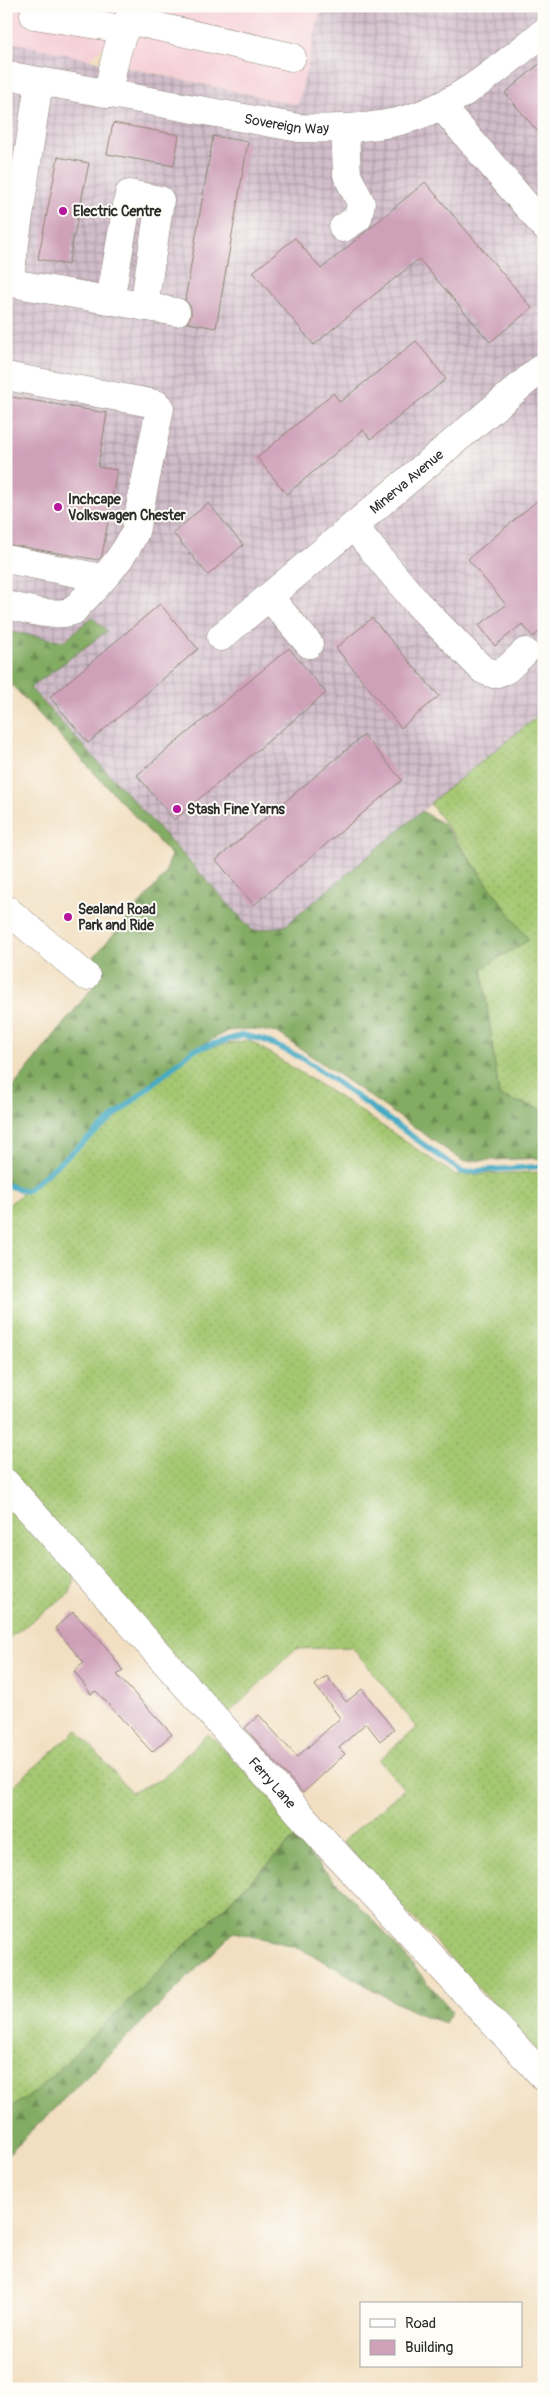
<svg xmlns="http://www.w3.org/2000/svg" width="550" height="2395" font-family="Pangolin,sans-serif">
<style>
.built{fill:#f6cfd8}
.industrial{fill:url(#industrial-grid)}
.grass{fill:url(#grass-dots);stroke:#68794e}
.forest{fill:url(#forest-firs);stroke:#576c47}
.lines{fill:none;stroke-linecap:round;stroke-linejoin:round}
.stream{stroke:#44aac4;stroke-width:5.5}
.building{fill:#cfa1b9}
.minor-casing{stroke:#8e8576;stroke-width:29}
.minor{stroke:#fff;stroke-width:28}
.poi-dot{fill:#b5179e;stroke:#fdfcf7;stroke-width:2}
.labels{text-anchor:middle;stroke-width:4;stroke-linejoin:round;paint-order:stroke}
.street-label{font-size:14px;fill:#2b2b2b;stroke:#fdfcf7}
.poi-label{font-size:14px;font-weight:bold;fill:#2b2b2b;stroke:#fdfcf7;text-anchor:start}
</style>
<defs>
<pattern id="industrial-grid" width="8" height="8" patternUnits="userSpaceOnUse" patternTransform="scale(1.25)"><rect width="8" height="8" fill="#d1bdca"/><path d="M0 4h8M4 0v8" fill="none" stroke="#aa9aa4"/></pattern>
<pattern id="grass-dots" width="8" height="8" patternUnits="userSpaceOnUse" patternTransform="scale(1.25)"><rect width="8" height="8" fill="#a4c771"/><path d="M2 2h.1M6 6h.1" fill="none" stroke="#8dab62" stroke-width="1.8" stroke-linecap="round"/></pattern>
<pattern id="forest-firs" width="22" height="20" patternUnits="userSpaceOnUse" patternTransform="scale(1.25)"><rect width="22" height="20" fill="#83ac63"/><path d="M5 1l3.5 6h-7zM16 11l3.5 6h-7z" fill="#6b8c52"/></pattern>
</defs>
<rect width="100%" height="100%" fill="#fdfcf7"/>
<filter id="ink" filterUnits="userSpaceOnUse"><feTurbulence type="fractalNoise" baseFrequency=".02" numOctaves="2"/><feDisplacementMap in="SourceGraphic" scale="10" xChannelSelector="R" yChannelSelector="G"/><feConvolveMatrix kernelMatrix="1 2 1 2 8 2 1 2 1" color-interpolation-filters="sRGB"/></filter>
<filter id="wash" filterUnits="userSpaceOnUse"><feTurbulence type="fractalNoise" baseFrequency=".0096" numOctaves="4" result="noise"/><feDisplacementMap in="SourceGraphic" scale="20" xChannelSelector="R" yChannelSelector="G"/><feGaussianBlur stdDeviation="1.12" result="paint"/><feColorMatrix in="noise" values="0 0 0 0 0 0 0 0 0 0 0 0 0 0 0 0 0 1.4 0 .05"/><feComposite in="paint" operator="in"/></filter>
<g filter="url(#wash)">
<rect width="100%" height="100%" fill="#f2dfc1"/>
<path class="built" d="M6 6H322L298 105 129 67 102 48 87 60 6 41Z"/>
<path class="industrial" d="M322 6H544V724L451 787 285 926 253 931 30 687 107 631 92 617 63 641 6 631V41L298 105Z"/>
<path class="grass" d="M544 711V1110L499 1096 482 968 528 940 430 803Z
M249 1040 347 1102 455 1175 544 1172V2058L342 1842 404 1789 379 1760 417 1727 352 1647 295 1649 227 1715 6 1467V1207L193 1050Z
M6 1502 75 1577 70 1593 6 1640Z
M77 1730 131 1792 162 1779 208 1733 303 1829 37 2091 6 2110V1792Z"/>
<path class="forest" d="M92 617 107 631 30 688 253 931 285 926 422 811 443 824 529 940 482 968 499 1096 544 1110V1158L463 1161 278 1033 252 1029 227 1031 193 1050 26 1191 6 1185V1096L96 983 93 958 165 875 171 855 12 685 6 675V631L64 641Z
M294 1839 379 1926 452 2011 445 2023C395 2008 355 1976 308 1953 290 1943 255 1937 234 1932L6 2156V2110L37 2091Z"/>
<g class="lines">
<path class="stream" d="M6 1185 26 1191 193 1050 243 1035 264 1040 304 1059 462 1172 544 1166"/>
</g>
<g id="blocks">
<path class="building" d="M544 60V139L505 93Z
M113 123 179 135 174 166 107 154Z
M213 136 248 142 216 328 187 323 191 315V307L185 300Z
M58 157 89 163 68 265 38 259Z
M425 182 532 308 490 342 419 259 355 310 314 345 253 272 295 238 321 269Z
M416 341 446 379 371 439 363 430 287 494 257 458 333 393 340 402Z
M6 396 107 413 98 467 117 470 102 556 98 560 6 544Z
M544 495V628L533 637 522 624 495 646 479 625 506 605 468 559Z
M208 503 243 545 208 575 173 533Z
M160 604 198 649 88 743 50 697Z
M372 618 439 696 401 728 336 648Z
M289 648 326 693 174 820 137 775Z
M364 735 402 780 254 905 216 860Z
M73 1612 106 1647 123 1671 117 1675 172 1734 152 1752 96 1691 91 1694 74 1671 84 1663 55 1628Z
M327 1676 346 1702 362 1689 394 1730 380 1741 366 1723 339 1748 345 1754 303 1793 245 1728 259 1715 297 1757 340 1718 315 1685Z"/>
</g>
</g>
<g filter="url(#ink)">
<use href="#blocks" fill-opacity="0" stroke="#8e8576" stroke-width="1"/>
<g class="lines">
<g class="minor-casing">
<g id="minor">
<path d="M34 15 123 29"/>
<path d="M128 20 292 57"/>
<path id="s1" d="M6 75 299 128C330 129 360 129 391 123 450 112 498 69 544 32"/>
<path d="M108 94C114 60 119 35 137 6"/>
<path d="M444 105 448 114 544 226"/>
<path d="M343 228 358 218 361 203 347 175 345 129"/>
<path d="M6 282 176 312"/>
<path d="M9 283 39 82"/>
<path d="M110 301 129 194 160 200 144 307"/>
<path d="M6 376 156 404 160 408 135 532C121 563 95 587 73 611 52 618 27 609 6 605"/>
<path d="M353 526 417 603 483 670 494 674 506 670 525 652"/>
<path d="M6 559 102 578"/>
<path d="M269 597 309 644"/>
<path id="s2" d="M221 637 544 366"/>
<path d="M6 909 86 976"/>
<path id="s3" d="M6 1483 327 1844 544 2077"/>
</g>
</g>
<use href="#minor" class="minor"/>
</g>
</g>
<g class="poi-dot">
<circle cx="63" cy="211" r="5"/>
<circle cx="58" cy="507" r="5"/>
<circle cx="177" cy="809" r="5"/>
<circle cx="68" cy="917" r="5"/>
</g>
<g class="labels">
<g class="street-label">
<text dy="5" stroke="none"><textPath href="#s1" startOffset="285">Sovereign Way</textPath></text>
<text dy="5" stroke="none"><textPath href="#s2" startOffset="242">Minerva Avenue</textPath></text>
<text dy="5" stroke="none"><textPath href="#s3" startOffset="401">Ferry Lane</textPath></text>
</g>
<g class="poi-label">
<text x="73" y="216">Electric Centre</text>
<text x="68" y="504">Inchcape<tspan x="68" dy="16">Volkswagen Chester</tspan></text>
<text x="187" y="814">Stash Fine Yarns</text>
<text x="78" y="914">Sealand Road<tspan x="78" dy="16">Park and Ride</tspan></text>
</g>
</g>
<rect width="550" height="2395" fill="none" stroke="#fdfcf7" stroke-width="25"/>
<rect x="360" y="2302" width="162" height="65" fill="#fdfcf7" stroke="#a9a8a5"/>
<rect x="370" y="2319" width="25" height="8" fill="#ffffff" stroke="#a9a8a5"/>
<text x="405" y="2328" font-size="15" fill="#2b2b2b">Road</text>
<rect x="370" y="2340" width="25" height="15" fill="#cfa1b9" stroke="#a9a8a5"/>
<text x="405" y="2352" font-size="15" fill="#2b2b2b">Building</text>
</svg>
